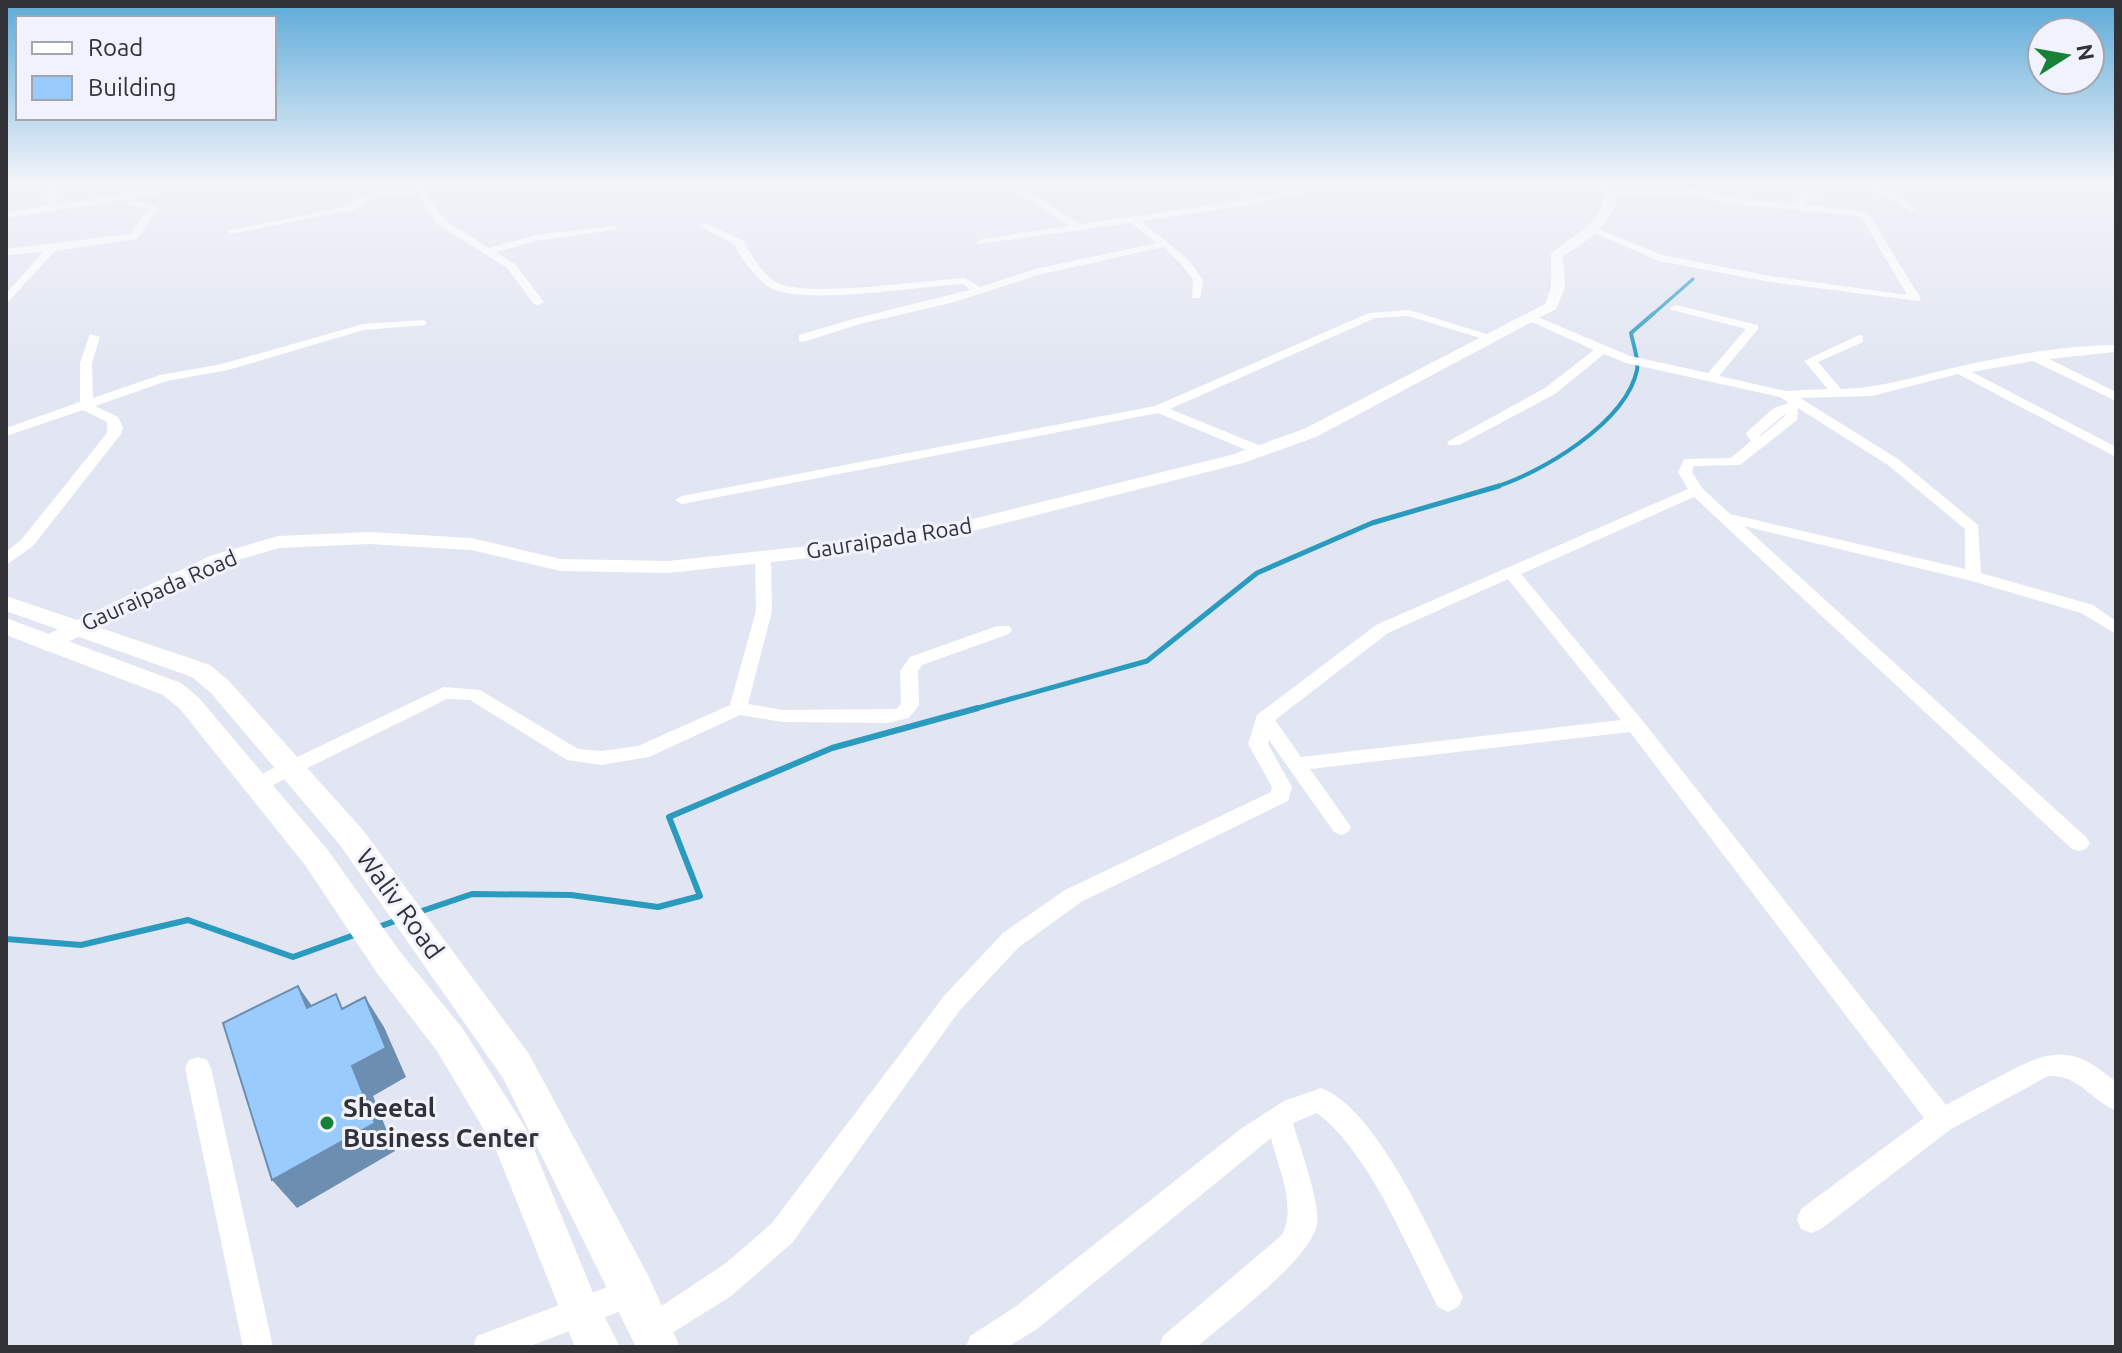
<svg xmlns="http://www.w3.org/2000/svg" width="2122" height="1353" font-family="Ubuntu,sans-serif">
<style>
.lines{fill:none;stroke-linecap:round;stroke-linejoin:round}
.stream-far3{stroke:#2a9bbf;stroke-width:3}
.stream-far2{stroke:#2a9bbf;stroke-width:4}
.stream-far1{stroke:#2a9bbf;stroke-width:5}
.stream{stroke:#2a9bbf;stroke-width:6}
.minor{fill:#fff;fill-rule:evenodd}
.tertiary{fill:#fff;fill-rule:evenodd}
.secondary{fill:#fff;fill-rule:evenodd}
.shaded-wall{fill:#6c8eb1}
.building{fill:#9acbfd;stroke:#6c8eb1;stroke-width:2}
.poi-dot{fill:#168137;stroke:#f0f3fd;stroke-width:3}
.labels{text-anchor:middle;stroke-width:6;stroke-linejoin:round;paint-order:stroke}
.street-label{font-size:22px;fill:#323338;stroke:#f0f3fd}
.near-street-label{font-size:26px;fill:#323338;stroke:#f0f3fd}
.near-poi-label{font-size:26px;font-weight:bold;fill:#323338;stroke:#f0f3fd;text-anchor:start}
</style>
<rect width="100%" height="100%" fill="#e2e6f2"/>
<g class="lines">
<path class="stream-far3" d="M1652 315 1693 279"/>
<path class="stream-far2" d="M1492 488C1540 474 1626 423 1637 370 1639 359 1633 344 1631 333L1654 313"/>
<path class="stream-far1" d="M971 710 1147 661 1257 573 1372 523 1499 486"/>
<path class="stream" d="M419 912 472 894 571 895 658 907 700 896 669 817 832 748 978 708
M378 927 398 920
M6 939 81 945 188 920 293 957 357 934"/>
<path class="minor" d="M57 179H69L57 184 56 205 209 179H225L130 199 158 207 137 239 55 251 6 304V294L43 252 6 255V249L130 234 147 209 126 204 127 200 6 218V212L47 206 49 183Z
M421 179H429L425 190 444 220 489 248 535 235 614 226 619 229 536 241 496 252 515 264 544 302 538 305 534 304 507 268 437 224 417 193 371 198 354 210 231 234 226 231 348 206 368 193 417 188Z
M999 179H1008L1080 224 1238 201 1350 179H1365L1238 207 1141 221 1189 260 1203 280 1200 298H1192L1193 280 1181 264 1163 247 1038 275 951 303 860 324 803 342 799 341V335L853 319 970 290 963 284C918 286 807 306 770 288 760 283 738 255 735 245L698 225 706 223 744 241C750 254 764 277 778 283 811 298 924 280 965 278L980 287 1035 269 1157 243 1131 223 978 244 977 242 982 239 1069 226Z
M1856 179H1869L1918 209 1910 211 1864 185 1852 191 1808 193 1806 205 1859 210 1870 216 1921 299 1919 301 1770 282 1659 261 1587 230 1595 228 1662 255 1770 276 1907 295 1863 220 1857 216 1720 203 1698 194 1612 196 1607 193 1612 190 1699 188 1722 197 1797 204 1801 189 1850 185 1858 182Z
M1676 305 1758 325V329L1719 376 1786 391 1828 389 1804 361 1859 335 1863 336V342L1818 362 1841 389C1881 388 1918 376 1957 367 2005 356 2066 345 2116 345L2114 352 2049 359 2116 392V401L2033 361 1972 372 2116 447V457L1958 374 1872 396 1800 398 1898 459 1978 525 1981 573 2093 605 2116 621V634L2081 613 1968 580 1744 526 2086 837 2090 843 2086 849 2079 851 2072 849 1694 497 1521 574 1642 720 1946 1105C1966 1094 1987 1083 2008 1072 2054 1048 2074 1046 2116 1082V1110C2090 1100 2079 1074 2048 1076L1951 1129 1821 1229 1811 1233 1801 1229 1797 1219 1801 1209 1924 1118 1630 732 1310 769 1351 827 1348 832 1341 835 1334 832 1269 740 1268 744 1292 787 1288 801 1081 902 1019 947 960 1010 792 1243 731 1296 653 1345 642 1341 638 1330 642 1319 726 1263 772 1223 944 996 1003 933 1065 890 1271 792 1272 787 1248 744 1257 715 1376 625 1688 489 1678 472 1684 459 1731 458 1751 441 1746 434 1748 431 1774 408 1789 403 1780 397 1626 363 1604 354 1555 394 1459 445H1449L1447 442 1545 388 1594 350 1525 319V315H1533L1630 356 1708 373 1746 329 1672 310 1670 308ZM1798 408 1888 465 1965 529V569L1730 514 1702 488 1692 472 1694 466 1740 465 1797 420ZM1785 414V416L1761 436 1760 435ZM1508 579 1621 720 1301 757 1275 720 1388 633Z
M1409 310 1496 337 1490 341 1408 316 1375 318 1170 409 1266 448V454H1256L1158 413 682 504 675 500 682 496 1155 406 1369 313Z
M422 320 426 321V325L364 330 228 370 167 381 95 406 118 417 123 427 121 434 33 546 6 565V552L21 540 107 433V422L83 410 6 436V428L80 402V363L90 334 100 337 92 363 93 398 160 375 222 364 363 324Z
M763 552 771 557 772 611 748 704 783 710 896 709 901 704 900 671 910 657 997 626H1009L1012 630 1009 634 922 665 918 671 919 705 909 718 887 723 783 722 740 715 649 757 601 765 567 760 470 700 447 699 265 789H251L248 784 251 779 444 687 480 690 578 749 601 751 638 746 730 705 756 611 755 557Z
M198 1057 207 1060 211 1068 273 1347H243L185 1068 189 1060Z
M1321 1088C1377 1109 1431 1234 1458 1287L1463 1297 1458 1307 1448 1312 1438 1307C1407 1248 1370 1153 1317 1113L1293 1123C1299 1145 1321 1204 1317 1225 1308 1262 1227 1320 1197 1347H1159L1163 1336 1282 1235C1297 1206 1278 1168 1271 1138L1037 1329 1008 1347H966L970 1336 1015 1307 1242 1128 1284 1101Z
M634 1277 644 1282 649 1292 644 1302 528 1347H473L477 1336Z"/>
<path class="tertiary" d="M1589 179H1600L1616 191C1620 220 1586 242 1563 256L1565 288 1556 309 1316 437 1243 463 977 530 837 555 668 573 561 571 471 550 369 544 279 548 224 564 54 649 46 651 35 644 38 639 210 556 278 536 369 532 471 538 561 559 668 561 837 543 977 518 1231 455 1304 429 1545 304 1551 288V254C1573 234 1598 227 1606 194Z"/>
<path class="secondary" d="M6 596 210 665 229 681 362 829 529 1054 649 1277 680 1347H636L503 1078 340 845 211 693 192 677 6 611Z
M6 618 181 683 198 697 327 849 401 953 463 1029 525 1127 596 1300 620 1347H575L496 1150 437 1051 377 973 305 865 180 709 163 695 6 635Z"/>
</g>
<path class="shaded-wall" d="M298 986 319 1016 307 1008Z
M365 997 384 1027 406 1077 373 1096 395 1151 297 1208 272 1180 352 1066Z"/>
<path class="building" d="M298 986 307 1008 336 994 342 1009 365 997 386 1048 352 1066 375 1123 272 1180 223 1023Z"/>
<linearGradient id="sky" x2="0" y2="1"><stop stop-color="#5caad8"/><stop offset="0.49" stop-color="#f2f4f9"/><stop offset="1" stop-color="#f2f4f9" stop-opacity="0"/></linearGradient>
<rect width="2122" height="368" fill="url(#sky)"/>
<circle class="poi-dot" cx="327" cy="1123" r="8"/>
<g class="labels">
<g class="street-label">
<text transform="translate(889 538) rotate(-9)" y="8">Gauraipada Road</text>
<text transform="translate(159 590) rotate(-24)" y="8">Gauraipada Road</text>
</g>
<g class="near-street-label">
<text transform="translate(400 904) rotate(54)" y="9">Waliv Road</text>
</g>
<g class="near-poi-label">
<text x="343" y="1117">Sheetal<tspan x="343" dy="30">Business Center</tspan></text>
</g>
</g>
<rect width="2122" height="1353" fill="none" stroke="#323338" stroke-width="16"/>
<rect x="16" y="16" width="260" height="104" fill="#f0f3fd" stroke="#a4a6ae" stroke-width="2"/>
<rect x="32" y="42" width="40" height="12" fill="#ffffff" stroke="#a4a6ae" stroke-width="2"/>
<text x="88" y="56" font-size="24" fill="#323338">Road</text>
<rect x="32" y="76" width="40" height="24" fill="#9acbfd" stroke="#a4a6ae" stroke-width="2"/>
<text x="88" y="96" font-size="24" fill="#323338">Building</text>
<g transform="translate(2066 56) rotate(79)"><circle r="38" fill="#f0f3fd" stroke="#a4a6ae" stroke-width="2"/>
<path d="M0-6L14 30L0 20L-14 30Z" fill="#168137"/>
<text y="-12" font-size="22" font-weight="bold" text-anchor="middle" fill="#323338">N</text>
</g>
</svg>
